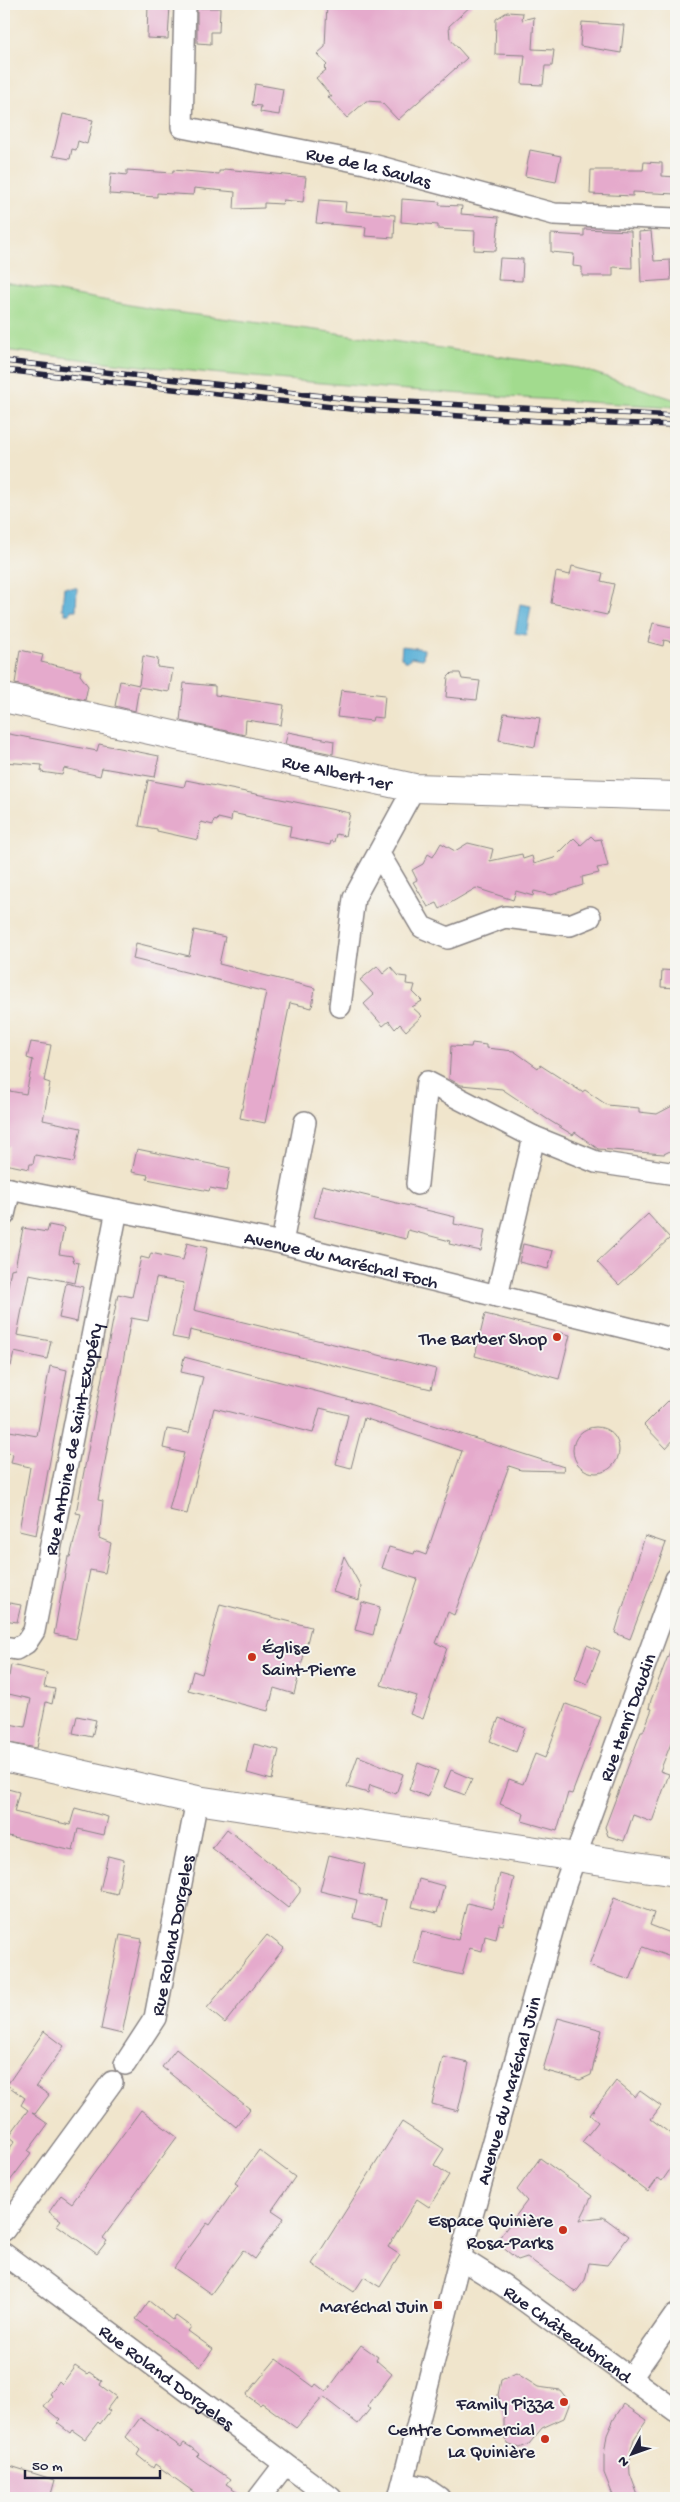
<svg xmlns="http://www.w3.org/2000/svg" width="680" height="2502" font-family="'Gochi Hand',sans-serif">
<style>
.green{fill:#a2db8e;stroke:#627e64}
.water{fill:#5ab0d7;stroke:#3e6989}
.building{fill:#e5aacc}
.lines{fill:none;stroke-linecap:round;stroke-linejoin:round}
.minor-casing{stroke:#898484;stroke-width:24}
.tertiary-casing{stroke:#898484;stroke-width:30}
.minor{stroke:#fff;stroke-width:21}
.tertiary{stroke:#fff;stroke-width:28}
.rail-casing{stroke:#22223b;stroke-width:5.5}
.rail{stroke:#f6f6f2;stroke-width:4;stroke-dasharray:11;stroke-linecap:butt}
.poi-dot{fill:#c8321e;stroke:#f6f6f2;stroke-width:2}
.labels{text-anchor:middle;stroke-width:4;stroke-linejoin:round;paint-order:stroke}
.street-label{font-size:19px;fill:#22223b;stroke:#f6f6f2}
.poi-label{font-size:19px;fill:#22223b;stroke:#f6f6f2;text-anchor:end}
</style>
<rect width="100%" height="100%" fill="#f6f6f2"/>
<filter id="ink" filterUnits="userSpaceOnUse"><feTurbulence type="fractalNoise" baseFrequency=".02" numOctaves="2"/><feDisplacementMap in="SourceGraphic" scale="10" xChannelSelector="R" yChannelSelector="G"/><feConvolveMatrix kernelMatrix="1 2 1 2 8 2 1 2 1" color-interpolation-filters="sRGB"/></filter>
<filter id="wash" filterUnits="userSpaceOnUse"><feTurbulence type="fractalNoise" baseFrequency=".0096" numOctaves="4" result="noise"/><feDisplacementMap in="SourceGraphic" scale="20" xChannelSelector="R" yChannelSelector="G"/><feGaussianBlur stdDeviation="1.12" result="paint"/><feColorMatrix in="noise" values="0 0 0 0 0 0 0 0 0 0 0 0 0 0 0 0 0 1.4 0 .05"/><feComposite in="paint" operator="in"/></filter>
<g filter="url(#wash)">
<rect width="100%" height="100%" fill="#f0e5cc"/>
<path class="green" d="M4 282 158 310 323 331 579 368 676 400V407C451 395 227 378 4 350Z"/>
<path class="water" d="M64 587 77 588 76 610H71L70 614H65V610L62 609Z
M520 604 531 606 526 635 515 633Z
M402 646 424 649 423 659 411 657 408 661H405L401 657Z"/>
<g id="blocks">
<path class="building" d="M148 4 170 5 168 39 147 38Z
M327 4H473L449 26 450 39 467 58 398 120 381 102 366 101 347 118 327 96 332 97 316 78 326 70 324 68 327 65 317 54 325 47Z
M197 8H220L219 32H211V44L197 43Z
M507 12 523 13 522 20 534 17 532 49 554 50 552 66H545L543 85 522 84 525 55 495 54 496 19Z
M582 22 624 25 621 53 580 46Z
M255 84 283 89 279 115 260 112 261 106 252 105Z
M63 114 93 120 87 144 78 141 76 150 72 149 70 159 53 156Z
M530 150 561 156 556 182 525 176Z
M644 162 662 163V176L676 177V194L633 192V196L590 194 591 170H643Z
M224 169 306 177 303 202 283 200 282 204 264 203V208L234 209 235 192 194 188 193 195 157 193V197L109 194 111 173 127 175V170L173 173V170L219 174V171H223Z
M402 199 440 202 439 205 462 206 461 214 499 217 496 251 474 250 475 231 438 229V225L401 222Z
M319 200 346 202 345 211 395 215 394 238 365 236 366 227 316 223Z
M584 229 631 231 632 268 613 267V276H582V267L573 266 574 254 551 252V234L584 236Z
M651 231 654 261 670 260 671 280 641 282 639 232Z
M500 258 523 259 522 281 498 280Z
M572 566 603 573 601 581 614 584 607 615 551 603 556 572 570 575Z
M653 623 676 628V643L664 640 663 646 648 642Z
M20 650 43 655 41 662 81 671 80 675 88 686 85 700 15 684Z
M143 656 158 659 157 667 173 669 169 692 139 687 135 711 115 706 120 681 139 685Z
M452 673H460L462 679 480 681 477 700 446 697 448 677Z
M184 683 215 686V695L284 705 281 725 246 720 245 735 180 721Z
M341 690 385 695 383 718 373 717 372 721 337 717Z
M504 713 540 718 535 747 499 740Z
M288 732 334 741 333 754 285 744Z
M4 733 97 751 99 744 159 756 155 777 102 768 100 776 64 768 62 775 41 772 42 765 4 762Z
M148 780 184 787 186 780 350 813 345 836 336 834 334 842 331 841 330 845 289 837 291 826 232 813 231 821 218 818 217 821 214 820 213 825 201 822 198 840 157 831V829L139 826Z
M591 836 595 840 601 839 608 866 597 868 599 873 582 877 583 885 551 895 534 891 533 896 516 891 513 900 476 888 440 909 437 903 428 907 413 882 417 880 412 870 423 864 428 854 433 857 441 843 455 851 468 843 493 849 490 861 522 854 523 859 532 856 534 864 554 858 574 838 581 845Z
M194 930 225 937 219 964 315 988 312 1008 290 1003 265 1123 240 1118 266 992 133 959 136 943 189 956Z
M377 966 383 974 391 967 399 976 407 977 406 984 415 985 413 992 422 1001 412 1007 422 1016 406 1031 400 1024 395 1029 389 1021 383 1026 364 1004 374 995 360 980Z
M662 970 676 971V988L661 987Z
M31 1042 51 1045 44 1081 50 1083 43 1120 81 1128 74 1162 35 1155 33 1164H30L29 1169 5 1164 9 1146 4 1145V1090L26 1094 33 1060 27 1058Z
M472 1043 486 1045V1048L514 1051 538 1068 540 1065 582 1092 585 1090 607 1105 639 1108V1112L657 1114 676 1104V1148L664 1154 598 1149 575 1132 573 1135 547 1119 502 1089 461 1085 449 1079 451 1046 471 1047Z
M137 1149 230 1168 226 1191 210 1188 209 1191 147 1179 148 1175 132 1172Z
M322 1185 455 1217 454 1224 485 1230 481 1251 449 1244 450 1241 408 1230 406 1239 314 1217Z
M648 1214 670 1238 619 1285 597 1262Z
M49 1225 64 1228 59 1254 72 1256 74 1262 79 1263 75 1283 29 1274 17 1335 51 1341 47 1359 14 1352 11 1366H4V1307L11 1269 15 1268 23 1228 47 1232Z
M187 1243 207 1248 194 1310 436 1369 431 1389 190 1330 188 1340 172 1337 184 1283 156 1278 148 1321 131 1318 98 1500 103 1501 99 1538 111 1543 105 1573 90 1570 76 1639 54 1634 68 1557H70L81 1514 76 1513 118 1294 132 1297 141 1257 149 1259 151 1253 183 1260Z
M523 1244 553 1251 548 1269 519 1262Z
M66 1283 83 1287 77 1322 59 1318Z
M485 1314 570 1335 559 1379 475 1356Z
M184 1357 373 1406 564 1467 563 1471 521 1470 509 1466 454 1615 448 1612 436 1643 447 1648 423 1719 410 1714 417 1696 381 1685 417 1579 382 1568 389 1547 414 1554 415 1551 426 1555 462 1451 364 1418 351 1468 336 1464 348 1415 320 1408 313 1433 214 1408 187 1514 169 1510 184 1453 163 1448 167 1429 189 1433 203 1377 181 1372Z
M50 1366 67 1370 36 1535 19 1531 30 1467 11 1463 13 1454 4 1452V1430L37 1436Z
M676 1393V1437L666 1448 644 1425Z
M573 1450a23 23 0 1 1 46 0a23 23 0 1 1-46 0Z
M645 1536 666 1543 630 1639 615 1633Z
M344 1556 361 1587 359 1600 333 1592Z
M4 1602 21 1605 17 1622 4 1620Z
M362 1602 380 1607 373 1635 355 1630Z
M220 1604 311 1627 294 1694 274 1688 268 1711 188 1690 193 1671 202 1674Z
M675 1638 676 1731 660 1771 669 1774 652 1822 633 1815 624 1841 608 1836 605 1827 641 1732H643L652 1709 649 1708 651 1700Z
M587 1645 600 1651 587 1684 575 1679Z
M11 1665 47 1673 44 1687 55 1689 52 1704 46 1702 37 1748 4 1742V1723L25 1727 31 1699 4 1693V1678L9 1676Z
M566 1704 601 1717 572 1794 568 1793 557 1831 522 1821 524 1814 500 1804 509 1779 523 1784 535 1754 545 1758Z
M77 1716 96 1720 92 1737 73 1733Z
M499 1718 525 1728 516 1752 490 1741Z
M254 1744 279 1750 272 1780 247 1773Z
M358 1756 403 1774 396 1794 370 1785 368 1793 347 1787Z
M418 1763 438 1771 428 1797 409 1790Z
M451 1770 472 1779 465 1795 444 1787Z
M4 1788 19 1792 14 1812 70 1825 75 1808 108 1817 104 1835 78 1829 73 1851 4 1835Z
M227 1829 300 1887V1892L288 1908 212 1848Z
M329 1855 365 1864 359 1894 386 1900 381 1925 353 1918 357 1900 320 1891Z
M108 1856 124 1860 117 1894 100 1890Z
M500 1874 514 1878 503 1925 499 1924 496 1939 485 1936 482 1951 469 1948 462 1975 414 1964 422 1931 458 1940 467 1903 492 1909Z
M419 1879 444 1886 437 1913 412 1907Z
M614 1898 654 1913 650 1925 676 1935V1959L643 1947 630 1980 589 1966Z
M120 1935 142 1939 122 2034 101 2029Z
M267 1935 284 1948 225 2023 207 2008Z
M558 2018 602 2030 591 2075 580 2080 543 2070Z
M44 2031 64 2046 36 2086 49 2095 35 2114 32 2113 48 2124 28 2151 31 2153 4 2189V2156L15 2141 9 2136 28 2110 21 2105 25 2098 7 2085Z
M176 2049 250 2109 236 2127 162 2067Z
M443 2057 469 2063 458 2111 432 2104Z
M616 2081 635 2097 640 2091 661 2106 651 2119 676 2138V2161L662 2181 658 2178 648 2192 582 2142 598 2122 590 2115Z
M141 2110 177 2137 103 2238 107 2241 97 2254 57 2225 61 2220 49 2212 61 2195 72 2203Z
M402 2122 444 2149 434 2165 449 2175 429 2207 417 2199 388 2247 400 2255 380 2287 364 2277 354 2292 312 2264Z
M259 2150 295 2177 272 2210 284 2218 255 2259 243 2250 211 2294 174 2268 207 2223 210 2225 238 2185 235 2183Z
M540 2158 592 2196 580 2220 603 2217 629 2236 607 2265 589 2263 585 2280 576 2292 527 2257 518 2260 496 2242 527 2201 517 2190Z
M149 2301 173 2320 176 2316 191 2327 188 2331 213 2349 200 2367 136 2319Z
M361 2345 378 2357 376 2360 392 2374 367 2407 370 2409 358 2424 323 2397 296 2428 262 2403 260 2405 246 2395 276 2359 314 2387 316 2384 326 2392Z
M75 2366 87 2374 89 2372 102 2381 100 2385 116 2397 107 2409 110 2411 100 2424 98 2422 85 2439 72 2430 70 2433 57 2423 60 2420 44 2407 53 2396 50 2394 59 2381 62 2384Z
M516 2373 538 2387 560 2390 568 2400 569 2405 564 2418 542 2428 529 2444 520 2448 509 2445 504 2438V2417L498 2395 501 2380Z
M624 2404 647 2420 634 2439 629 2458 630 2474 639 2498H614L604 2473V2455L607 2435 614 2419Z
M140 2418 181 2447 184 2443 192 2448 199 2454 197 2456 230 2479 226 2484 247 2498H202L155 2464 153 2468 137 2455 140 2450 126 2437Z
M4 2464 55 2480 50 2498H4Z"/>
</g>
</g>
<g filter="url(#ink)">
<use href="#blocks" fill-opacity="0" stroke="#898484" stroke-width="1"/>
<g class="lines">
<g class="minor-casing">
<g id="minor">
<path id="s1" d="M185 4 182 127 365 163 554 214 676 219"/>
<path d="M379 854 422 927 448 938 505 917 570 925 590 917"/>
<path d="M340 1006 354 898 414 788"/>
<path d="M417 1184 427 1082 534 1137"/>
<path id="s2" d="M4 1188 282 1243 676 1340"/>
<path d="M4 1215 10 1189"/>
<path d="M282 1243 305 1122"/>
<path d="M497 1296 534 1137 596 1162 676 1174"/>
<path id="s3" d="M4 1647 16 1649 26 1643 34 1631 117 1210"/>
<path id="s4" d="M125 2064 155 2018 197 1800"/>
<path d="M4 2230 112 2082"/>
<path id="s5" d="M4 2254 331 2498"/>
<path id="s6" d="M460 2258 503 2285 676 2411"/>
<path d="M631 2378 676 2314"/>
<path d="M403 2483 423 2487 439 2498"/>
<path d="M259 2498 285 2464"/>
<path id="s7" d="M399 2498 460 2258 565 1885 676 1579"/>
</g>
</g>
<g class="tertiary-casing">
<g id="tertiary">
<path id="s8" d="M4 698 414 788 676 796"/>
<path d="M4 1757 197 1800 676 1872"/>
</g>
</g>
<use href="#minor" class="minor"/>
<use href="#tertiary" class="tertiary"/>
<g class="rail-casing">
<path id="rail" d="M4 361 350 399 676 416
M4 370 350 409 540 421 676 425"/>
</g>
<use href="#rail" class="rail"/>
</g>
</g>
<g class="poi-dot">
<circle cx="557" cy="1337" r="5"/>
<circle cx="252" cy="1657" r="5"/>
<circle cx="563" cy="2230" r="5"/>
<rect x="433" y="2300" width="10" height="10" rx="2.5"/>
<circle cx="564" cy="2402" r="5"/>
<circle cx="545" cy="2439" r="5"/>
</g>
<g class="labels">
<g class="street-label">
<text dy="7" stroke="none"><textPath href="#s1" startOffset="314">Rue de la Saulas</textPath></text>
<text dy="7" stroke="none"><textPath href="#s8" startOffset="341">Rue Albert 1er</textPath></text>
<text dy="7" stroke="none"><textPath href="#s2" startOffset="345">Avenue du Maréchal Foch</textPath></text>
<text dy="7" stroke="none"><textPath href="#s3" startOffset="234">Rue Antoine de Saint-Exupéry</textPath></text>
<text dy="7" stroke="none"><textPath href="#s7" startOffset="814">Rue Henri Daudin</textPath></text>
<text dy="7" stroke="none"><textPath href="#s4" startOffset="139">Rue Roland Dorgeles</textPath></text>
<text dy="7" stroke="none"><textPath href="#s7" startOffset="422">Avenue du Maréchal Juin</textPath></text>
<text dy="7" stroke="none"><textPath href="#s6" startOffset="132">Rue Châteaubriand</textPath></text>
<text dy="7" stroke="none"><textPath href="#s5" startOffset="204">Rue Roland Dorgeles</textPath></text>
</g>
<g class="poi-label">
<text x="547" y="1344">The Barber Shop</text>
<text x="262" y="1653" text-anchor="start">Église<tspan x="262" dy="22">Saint-Pierre</tspan></text>
<text x="553" y="2226">Espace Quinière<tspan x="553" dy="22">Rosa-Parks</tspan></text>
<text x="428" y="2312">Maréchal Juin</text>
<text x="554" y="2409">Family Pizza</text>
<text x="535" y="2435">Centre Commercial<tspan x="535" dy="22">La Quinière</tspan></text>
</g>
</g>
<rect width="680" height="2502" fill="none" stroke="#f6f6f2" stroke-width="20"/>
<g transform="translate(632 2454) rotate(229)" stroke="#f6f6f2" stroke-width="4" paint-order="stroke">
<path d="M0-4L9 19L0 12L-9 19Z" fill="#22223b"/>
<text y="-8" font-size="14" font-weight="bold" text-anchor="middle" fill="#22223b">N</text>
</g>
<path d="M25 2470v8h135v-8" fill="none" stroke="#22223b" stroke-width="2.5"/>
<text x="32" y="2470" font-size="15" fill="#22223b" stroke="#f6f6f2" stroke-width="4" paint-order="stroke">50 m</text>
</svg>
